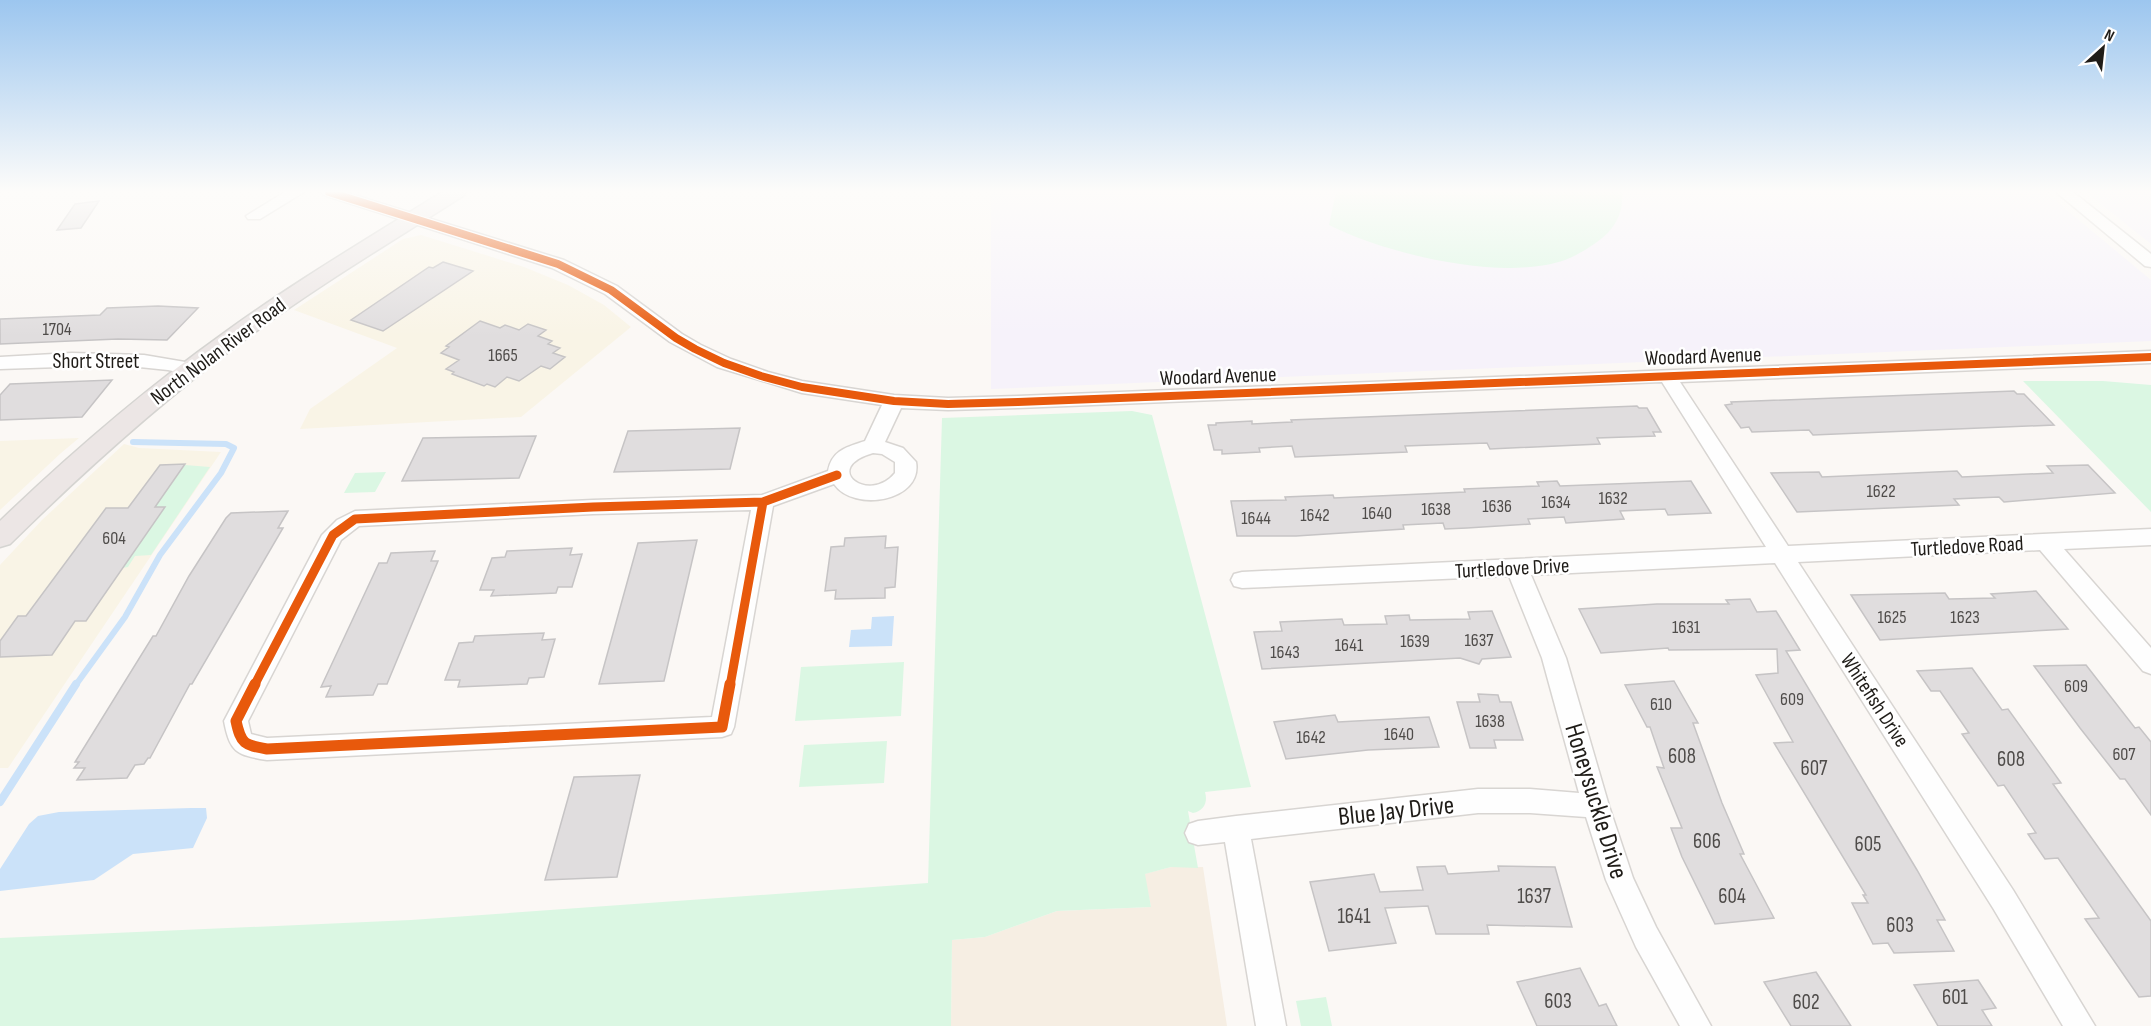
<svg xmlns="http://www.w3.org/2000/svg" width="2151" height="1026" font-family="'Sofia Sans Condensed',sans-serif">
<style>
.commercial{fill:#f9f4e6}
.built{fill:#f6eee3}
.education{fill:#f6f2fa}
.green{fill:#dbf7e3}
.water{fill:#cbe2f9}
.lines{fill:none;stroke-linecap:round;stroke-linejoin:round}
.stream-far1{stroke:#cbe2f9;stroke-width:6}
.stream{stroke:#cbe2f9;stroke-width:8}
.building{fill:#e0ddde;stroke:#c6c4c5;stroke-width:1.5}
.minor-casing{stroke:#d8d5d2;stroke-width:3}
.major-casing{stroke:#d5d4d1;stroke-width:3}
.minor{fill:#fefefe;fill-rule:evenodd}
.major{fill:#ece6e5;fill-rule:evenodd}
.cycleway-far2-casing{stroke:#fff;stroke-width:10}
.cycleway-far1-casing{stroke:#fff;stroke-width:13}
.cycleway-casing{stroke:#fff;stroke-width:15}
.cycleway-far2{stroke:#e8590c;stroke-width:8}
.cycleway-far1{stroke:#e8590c;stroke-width:9}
.cycleway{stroke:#e8590c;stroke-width:11}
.labels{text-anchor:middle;stroke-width:5;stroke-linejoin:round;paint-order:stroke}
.number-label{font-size:18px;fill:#4f4c4a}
.street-label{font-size:21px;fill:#1f1c18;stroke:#fff}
.near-number-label{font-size:21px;fill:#4f4c4a}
.near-street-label{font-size:26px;fill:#1f1c18;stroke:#fff}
</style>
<rect width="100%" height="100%" fill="#fbf8f5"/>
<path class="commercial" d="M421 235 524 267 568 285 604 305 631 327 521 417 300 429 310 409 397 348 294 310 403 239Z
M79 438 61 453 0 510V441Z
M124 444 139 448 221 452 8 768H0V565L42 520Z"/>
<path class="built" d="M1171 867H1203L1227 1026H951L952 940 985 937 1057 911 1151 907 1144 874Z"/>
<path class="education" d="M991 192H2045L2151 280V341L991 389Z
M2086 192H2151V244Z"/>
<path class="green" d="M1336 192H1622C1624 214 1614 230 1597 242 1587 249 1576 256 1565 260 1503 282 1386 254 1329 225Z
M2023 381H2103L2151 385V512Z
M1132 411 1152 415 1251 787 1205 792C1208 802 1204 811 1193 813L1188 811 1198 868 1171 867 1145 874 1151 907 1057 911 985 937 952 940 951 1026H0V938L411 920 928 883 942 418Z
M185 465 210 467 151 555 135 556 128 567 122 568 164 507H155Z
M386 472 375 492 344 493 355 473Z
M904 662 901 716 795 721 801 667Z
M887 741 884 783 799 787 804 745Z
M1326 997 1332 1026H1301L1296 1001Z"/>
<path class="water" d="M894 616 892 646 849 647 851 630 871 629 872 617Z
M191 808H206L207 818 193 848 133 854 94 880 0 891V869L29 824 38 816 59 812Z"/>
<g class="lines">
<path class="stream-far1" d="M75 686 125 617 160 555 221 473 234 448 226 444 133 442"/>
<path class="stream" d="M0 802 76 684"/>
</g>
<path class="building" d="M99 201 81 228 57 230 75 204Z
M443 262 473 271 383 331 351 320 429 267 433 268Z
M158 306 198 308 167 340 118 339 0 344V319L100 315 107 308Z
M480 321 500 328 505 325 519 330 528 324 546 330 538 336 552 341 548 344 560 348 553 353 565 357 550 369 541 366 519 381 507 377 495 387 487 384 484 386 452 374 454 372 446 369 459 360 441 353 449 347 446 346Z
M112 380 82 417 0 420V395L10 384Z
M2014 391 2017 394H2024L2054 425 1813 435 1809 430 1752 432 1749 427 1741 428 1725 405 1732 404 1731 402Z
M1637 406 1639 408H1647L1661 432H1653L1655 436 1597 438 1600 444 1490 449 1487 443 1405 446 1407 452 1295 457 1292 446 1259 448 1260 452 1222 454V450H1214L1208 425H1216V423L1252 421V424L1292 422 1291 420Z
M740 428 730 469 614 472 628 431Z
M536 436 519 478 402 481 423 438Z
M185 464 155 507H165L86 621H75L52 655 0 657V641L18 616H26L106 508H128L160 465Z
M2088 465 2115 493 2004 502 1999 497 1954 499 1959 505 1797 512 1771 473 1819 472 1822 477 1957 471 1962 477 2053 473 2047 466Z
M1557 481 1560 486 1691 481 1711 513 1668 515 1665 509 1620 511 1624 519 1566 523 1564 517 1528 519 1530 524 1467 528 1445 529 1443 523 1403 525 1404 529 1296 536H1237L1231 501 1286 500 1285 497 1333 495 1334 498 1465 492 1464 489 1539 486 1537 482Z
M288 511 278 528H283L192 684H190L150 758H148L144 764 135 765 127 778 77 780 85 768H74L79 762H75L153 636H156L189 576 226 518 231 513Z
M886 536 885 548 898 547 895 587 885 588V598L835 599 836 590 825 591 831 547 844 546 845 538Z
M697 540 664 681 599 684 638 543Z
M572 548 570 555 582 554 572 587H558L556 593 491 596 494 590H480L492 558 505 557 507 551Z
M435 551 431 561H438L387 684H378L373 695 326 697 331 686 321 687 379 563H387L391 553Z
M2036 591 2068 629 1880 640 1851 595 1945 593 1949 599 1995 598 1991 594Z
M1750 599 1757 612 1776 611 1800 650 1786 651 1917 870 1945 920H1937L1954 951 1894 953 1888 943 1873 944 1852 903H1868L1863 895H1866L1774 743 1793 742 1756 675 1778 673 1777 649 1669 650 1668 648 1601 653 1579 609 1657 604H1729L1726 600Z
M1492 611 1511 657 1482 659 1479 664 1460 658 1262 669 1254 632 1282 631 1280 622 1342 619 1344 625 1387 624 1385 616 1409 615 1410 620 1470 619 1468 612Z
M544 633 542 640 555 639 544 677 529 678 527 684 458 687 460 680H445L459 643 473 642 475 636Z
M2086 665 2135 728 2139 727 2151 742V815L2125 779H2120L2080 728 2034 666Z
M1972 668 2002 710 2008 709 2061 783 2053 784 2151 921V996L2139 997 2085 919 2099 918 2058 858 2045 859 2028 834 2036 833 2004 785 1998 786 1962 734 1969 733 1940 691H1931L1917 671Z
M1674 681 1698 723H1693L1722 803 1744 854H1740L1774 918 1715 924 1682 857 1671 828H1682L1657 767 1664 768 1650 727H1647L1625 685Z
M1478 694 1498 695 1500 702H1511L1523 740H1494L1496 748H1470L1457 702H1480Z
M1335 715 1338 722 1429 717 1439 747 1368 750 1286 759 1274 722Z
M640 775 617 877 545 880 574 777Z
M1445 866 1448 874 1499 871 1498 866 1555 867 1572 927 1487 925 1489 934H1436L1428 906 1385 908 1396 943 1329 951 1310 882 1374 874 1380 892 1423 890 1417 867Z
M1580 968 1599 1006 1606 1004 1617 1026H1537L1517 982Z
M1816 972 1851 1026H1791L1764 982Z
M1978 980 1996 1008 1982 1010 1992 1026H1938L1914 985Z"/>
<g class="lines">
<g class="minor-casing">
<path id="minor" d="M285 192H304L260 219H248L246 216Z
M321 192H344L564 260 617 286 682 334 701 345 731 359 768 372 802 381 894 395 948 398 1018 396 2151 351V363L1680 382 1788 546 2151 529V545L2064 549 2151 648V674L2143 671 2040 550 1798 562 2013 890 2095 1026H2063L1993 908 1775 563 1531 575 1566 658 1609 806 1633 878 1656 927 1711 1026H1680L1636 947 1606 880 1586 817 1530 813H1478L1251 839 1286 1026H1256L1225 842 1198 845 1189 842 1185 833 1189 824 1198 821 1236 816 1478 789H1530L1579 793 1542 658 1509 576 1242 588 1234 586 1231 580 1234 574 1242 572 1766 547 1662 382 1018 408 948 410 901 408 885 442 903 448 916 462C923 501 854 513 834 484L773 506 734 727 731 734 722 737 267 760C236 755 230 752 224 721L322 535 337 520 355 511 593 500 762 495 828 471C832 450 847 447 865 441L882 405 802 393 717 367 670 342 605 294 552 268 324 195ZM873 453 882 454 895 462V473C869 505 820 468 873 453ZM751 510 712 717 267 738 251 734 248 721 341 540 359 526 593 514Z
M2056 192H2073L2151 254V267L2145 266Z
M72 353 144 355 191 363 198 365 200 369 198 373 191 375 168 370 120 365 0 369V357Z"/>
</g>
<g class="major-casing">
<path id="major" d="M442 192H466L463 196C388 244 310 290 239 344 157 405 82 473 10 544L0 547V521C71 453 144 390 224 333 294 282 369 238 442 192Z"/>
</g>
<use href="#minor" class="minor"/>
<use href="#major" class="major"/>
<g class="cycleway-far2-casing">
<path id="cycleway-far2" d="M329 192 558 264 611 290 676 338 695 349 724 363 761 376 802 387 894 401 948 404 1018 402 2151 357"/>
</g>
<g class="cycleway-far1-casing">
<path id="cycleway-far1" d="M763 502 837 475
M254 686 333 535 355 519 593 507 763 502
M730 686 763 502"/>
</g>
<g class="cycleway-casing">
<path id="cycleway" d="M255 684 236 721C241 744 244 745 267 749L722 727 730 684"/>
</g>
<use href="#cycleway-far2" class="cycleway-far2"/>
<use href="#cycleway-far1" class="cycleway-far1"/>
<use href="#cycleway" class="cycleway"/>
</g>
<linearGradient id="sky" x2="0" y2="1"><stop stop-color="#9cc6ef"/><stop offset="0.57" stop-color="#fdfcfa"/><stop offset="1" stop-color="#fdfcfa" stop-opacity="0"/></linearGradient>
<rect width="2151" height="336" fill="url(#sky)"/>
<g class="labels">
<g class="number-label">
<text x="57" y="335">1704</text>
<text x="503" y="361">1665</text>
<text x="1881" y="497">1622</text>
<text x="1613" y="504">1632</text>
<text x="1556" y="508">1634</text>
<text x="1497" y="512">1636</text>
<text x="1436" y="515">1638</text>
<text x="1377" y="519">1640</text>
<text x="1315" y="521">1642</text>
<text x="1256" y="524">1644</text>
<text x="114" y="544">604</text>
<text x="1892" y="623">1625</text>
<text x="1965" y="623">1623</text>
<text x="1686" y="633">1631</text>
<text x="1479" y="646">1637</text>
<text x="1415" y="647">1639</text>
<text x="1349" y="651">1641</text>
<text x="1285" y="658">1643</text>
<text x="2076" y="692">609</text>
<text x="1792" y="705">609</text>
<text x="1661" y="710">610</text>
<text x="1490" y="727">1638</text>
<text x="1399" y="740">1640</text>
<text x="1311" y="743">1642</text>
<text x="2124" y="760">607</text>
</g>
<g class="street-label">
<text transform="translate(218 351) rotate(-37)" y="7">North Nolan River Road</text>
<text transform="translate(1703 356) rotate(-2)" y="7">Woodard Avenue</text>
<text x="96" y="368">Short Street</text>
<text transform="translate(1218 376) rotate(-2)" y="7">Woodard Avenue</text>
<text transform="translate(1967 546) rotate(-3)" y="7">Turtledove Road</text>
<text transform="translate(1512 568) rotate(-3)" y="7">Turtledove Drive</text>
<text transform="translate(1875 700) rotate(57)" y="7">Whitefish Drive</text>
</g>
<g class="near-number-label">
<text x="1682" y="763">608</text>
<text x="2011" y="766">608</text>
<text x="1814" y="775">607</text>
<text x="1707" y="848">606</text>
<text x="1868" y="851">605</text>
<text x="1534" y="903">1637</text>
<text x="1732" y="903">604</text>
<text x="1354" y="923">1641</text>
<text x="1900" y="932">603</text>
<text x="1955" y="1004">601</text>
<text x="1558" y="1008">603</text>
<text x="1806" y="1009">602</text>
</g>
<g class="near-street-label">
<text transform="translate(1597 801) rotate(73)" y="9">Honeysuckle Drive</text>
<text transform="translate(1396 810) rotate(-6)" y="9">Blue Jay Drive</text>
</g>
</g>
<g transform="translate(2103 48) rotate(27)" stroke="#ffffff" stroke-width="4.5" paint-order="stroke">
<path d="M0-4.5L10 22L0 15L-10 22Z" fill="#1f1c18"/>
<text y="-9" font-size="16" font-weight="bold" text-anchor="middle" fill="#1f1c18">N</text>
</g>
</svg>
